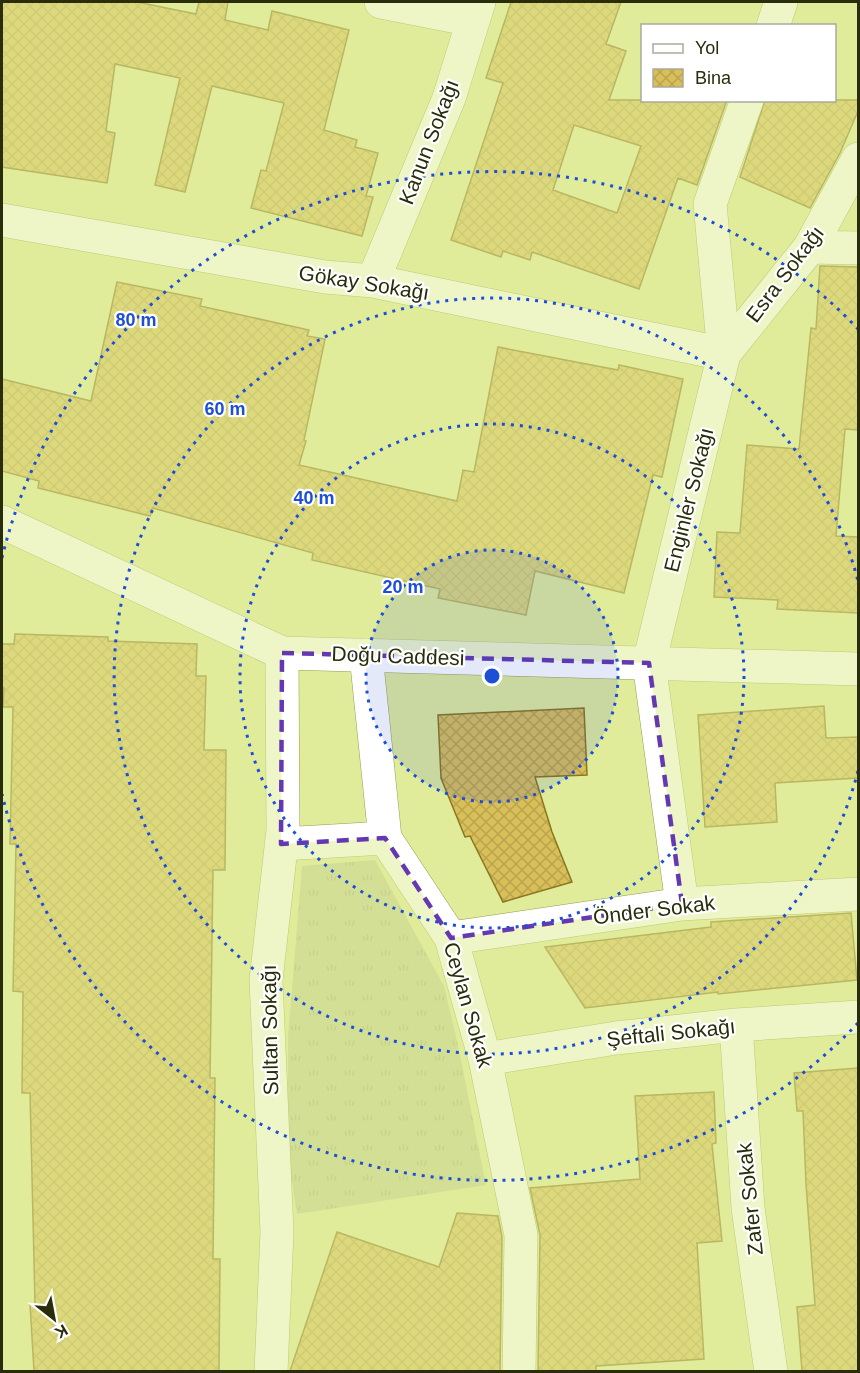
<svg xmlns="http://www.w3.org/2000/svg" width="860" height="1373" font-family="Helvetica,sans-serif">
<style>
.grass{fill:url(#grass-tufts)}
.building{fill:url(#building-cross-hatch);stroke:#8a761f;stroke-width:1.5;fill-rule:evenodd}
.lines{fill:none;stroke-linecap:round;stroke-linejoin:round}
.street-casing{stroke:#949e4e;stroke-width:34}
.secondary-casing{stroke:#949e4e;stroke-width:34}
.street{stroke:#fff;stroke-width:33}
.secondary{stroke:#fff;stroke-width:33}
.marked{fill:none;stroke:#6438b0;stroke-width:4.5;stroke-dasharray:12 8;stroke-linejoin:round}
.ring{fill:none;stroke:#1d4ed8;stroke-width:3;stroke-dasharray:3 6}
.labels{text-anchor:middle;stroke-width:4.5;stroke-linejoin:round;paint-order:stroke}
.street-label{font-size:21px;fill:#292d0b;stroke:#fff}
.centre{fill:#1d4ed8;stroke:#fff;stroke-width:3}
.ring-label{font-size:18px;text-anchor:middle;font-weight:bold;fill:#1d4ed8;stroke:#fff;stroke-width:4.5;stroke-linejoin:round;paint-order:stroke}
</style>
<defs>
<pattern id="grass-tufts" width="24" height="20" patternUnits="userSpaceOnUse" patternTransform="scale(1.5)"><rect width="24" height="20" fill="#c5ce93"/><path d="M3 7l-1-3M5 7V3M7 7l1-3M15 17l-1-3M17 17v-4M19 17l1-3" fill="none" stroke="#a9b17d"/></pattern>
<pattern id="building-cross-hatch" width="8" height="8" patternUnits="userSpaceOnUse" patternTransform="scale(1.5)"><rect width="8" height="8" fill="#d9bf59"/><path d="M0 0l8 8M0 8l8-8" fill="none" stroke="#baa44c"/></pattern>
</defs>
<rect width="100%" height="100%" fill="#e0ec99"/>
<path class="grass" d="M375 860 444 986 458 1045 486 1185 297 1214 288 1156V1037L302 866Z"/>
<path class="building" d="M2 2H137L196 14 199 2H228L225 20 268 30 272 11 349 30 324 130 357 140 355 147 378 153 366 196 373 197 362 236 251 208 261 170 266 171 284 103 212 86 185 192 155 185 180 78 115 64 106 131 115 133 107 183 2 167Z
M511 2H621L606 44 626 51 609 100H727L697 185 678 178 639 289 532 252 530 260 503 251 501 257 451 240 503 83 486 78ZM574 125 641 146 617 213 553 190Z
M765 100H858V111L840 153 810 208 740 177Z
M820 266 858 267V430L845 429 836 536 858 537V613L777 609 778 600 714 597 717 532 740 533 747 445 799 449 811 328 816 329Z
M117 282 202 299 200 306 309 330 307 336 325 339 304 440 306 441 299 465 457 501 463 470 474 472 498 347 618 370 619 365 683 379 662 477 653 475 624 593 535 571 526 615 438 598 440 589 312 560 313 553 153 508 150 516 38 488 39 481 2 471V379L91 401Z
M15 634 108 637V641L197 644 196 676H206L204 750H226L225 870H213L210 1078H215L213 1259H220L219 1371H34L30 1304H35L30 1093H22L23 992 13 991 16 844H10L13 707H3L4 688H2V644H14Z
M824 706 826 738 858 737V778L775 783 777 822 705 827 698 715Z
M584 708 587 775 535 777 552 832 572 882 503 902 470 836 465 837 441 778 438 715Z
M851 913 857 980 718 994V992L585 1008 545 947 711 927V922Z
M858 1068V1371H802L797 1307 815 1305 806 1184 803 1111H797L794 1073Z
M714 1092 716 1143 712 1144 722 1241 697 1243 704 1359 596 1366V1371H538L540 1235 530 1188 640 1179 635 1096Z
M457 1213 498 1216 502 1237 500 1371H290L337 1232 439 1267Z"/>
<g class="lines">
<g class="street-casing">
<path id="street" d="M381 2 473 20
M773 26 781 2
M2 220 325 277 373 281 724 354 810 247 858 159
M810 247 858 248
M373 281 449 98 479 2
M366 655 385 838 451 938 485 1059 521 1235 519 1372
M281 844 385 838
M682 904 649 663 724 354 710 204 747 100
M451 938 682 904 858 894
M736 1025 748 1208 771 1372
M485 1059 616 1038 736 1025 858 1017
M271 1372 277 1232 266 980 283 830 282 653"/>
</g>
<g class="secondary-casing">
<path id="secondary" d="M2 522 282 653 858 669"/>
</g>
<use href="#street" class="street"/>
<use href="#secondary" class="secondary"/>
</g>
<path d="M0 0H860V1373H0ZM282 653 649 663 682 904 451 938 385 838 281 844Z" fill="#e0ec99" fill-opacity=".55" fill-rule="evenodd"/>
<path class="marked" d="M282 653 649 663 682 904 451 938 385 838 281 844Z"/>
<circle cx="492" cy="676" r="126" fill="#1d4ed8" fill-opacity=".12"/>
<g class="ring">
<circle cx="492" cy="676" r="126"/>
<circle cx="492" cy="676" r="252"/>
<path d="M858 771A378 378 0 1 1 858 581"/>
<path d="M858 1023A504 504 0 0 1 2 794M2 558A504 504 0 0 1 858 329"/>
</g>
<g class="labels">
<g class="street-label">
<text transform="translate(429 142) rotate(-69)" y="7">Kanun Sokağı</text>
<text transform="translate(785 274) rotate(-53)" y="7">Esra Sokağı</text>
<text transform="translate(364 283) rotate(9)" y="7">Gökay Sokağı</text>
<text transform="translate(689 500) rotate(-76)" y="7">Enginler Sokağı</text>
<text transform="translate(398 656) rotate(2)" y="7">Doğu Caddesi</text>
<text transform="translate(654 910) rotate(-7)" y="7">Önder Sokak</text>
<text transform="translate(468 1005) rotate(74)" y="7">Ceylan Sokak</text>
<text transform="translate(270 1030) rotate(-91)" y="7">Sultan Sokağı</text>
<text transform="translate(671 1033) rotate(-6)" y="7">Şeftali Sokağı</text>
<text transform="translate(750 1199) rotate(-96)" y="7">Zafer Sokak</text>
</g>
</g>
<circle cx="492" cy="676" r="9" class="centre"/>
<g class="ring-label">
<text x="136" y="326">80 m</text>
<text x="225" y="415">60 m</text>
<text x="314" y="504">40 m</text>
<text x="403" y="593">20 m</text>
</g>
<rect width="860" height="1373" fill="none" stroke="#292d0b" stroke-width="6"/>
<rect x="641" y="24" width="195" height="78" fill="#ffffff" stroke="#a9ab9d" stroke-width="1.5"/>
<rect x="653" y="44" width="30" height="9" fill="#ffffff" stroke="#a9ab9d" stroke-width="1.5"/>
<text x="695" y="54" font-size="18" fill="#292d0b">Yol</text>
<rect x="653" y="69" width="30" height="18" fill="url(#building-cross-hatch)" stroke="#a9ab9d" stroke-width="1.5"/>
<text x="695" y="84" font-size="18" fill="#292d0b">Bina</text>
<g transform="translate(54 1319) rotate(149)" stroke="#ffffff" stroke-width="4.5" paint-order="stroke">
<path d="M0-4.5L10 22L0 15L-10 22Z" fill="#292d0b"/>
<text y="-9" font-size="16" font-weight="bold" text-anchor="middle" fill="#292d0b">K</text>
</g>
</svg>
